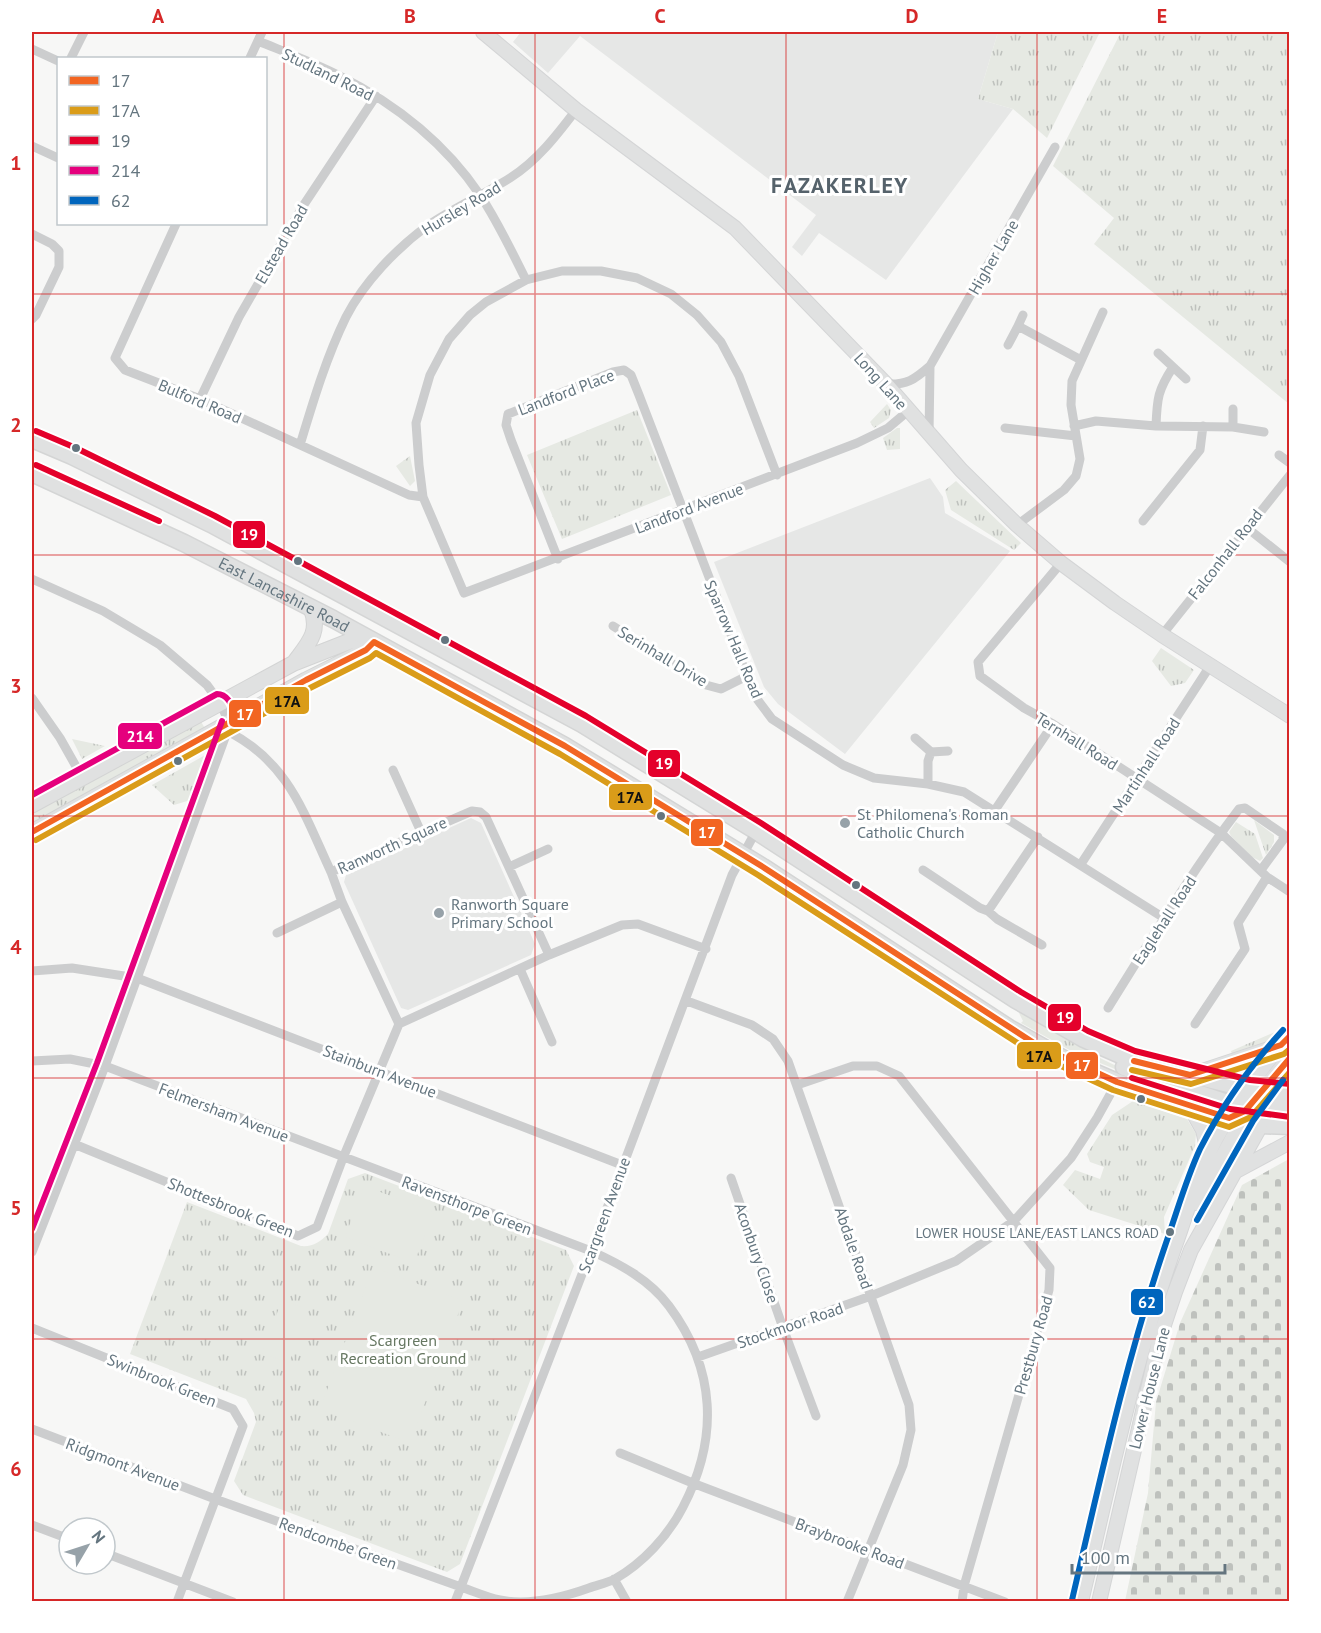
<svg xmlns="http://www.w3.org/2000/svg" width="1321" height="1633" font-family="'PT Sans',sans-serif">
<style>
.built{fill:#e6e7e6}
.grass{fill:url(#grass-tufts)}
.cemetery{fill:url(#cemetery-stones)}
.pitch{fill:#e6e9e3}
.lines{fill:none;stroke-linecap:round;stroke-linejoin:round}
.secondary-casing{stroke:#d4d5d6;stroke-width:16}
.primary-casing{stroke:#d3d4d4;stroke-width:17}
.highway-casing{stroke:#d4d5d5;stroke-width:19}
.street{stroke:#cccdce;stroke-width:9}
.secondary{stroke:#e0e1e1;stroke-width:14}
.primary{stroke:#e0e1e1;stroke-width:15}
.highway{stroke:#e0e1e1;stroke-width:16}
.bus-1-casing{stroke:#fff;stroke-width:10}
.bus-2-casing{stroke:#fff;stroke-width:10}
.bus-3-casing{stroke:#fff;stroke-width:10}
.bus-4-casing{stroke:#fff;stroke-width:10}
.bus-5-casing{stroke:#fff;stroke-width:10}
.bus-1{stroke:#f26522;stroke-width:6}
.bus-2{stroke:#da9c19;stroke-width:6}
.bus-3{stroke:#e4002b;stroke-width:6}
.bus-4{stroke:#e5007d;stroke-width:6}
.bus-5{stroke:#0065bd;stroke-width:6}
.grid{fill:none;stroke:#d62828;stroke-width:1.5;stroke-opacity:0.55}
.bus-dot{fill:#64757f;stroke:#fff;stroke-width:2}
.poi-dot{fill:#97a2a9;stroke:#fff;stroke-width:2}
.labels{text-anchor:middle;stroke-width:6;stroke-linejoin:round;paint-order:stroke}
.bus-label{font-size:14px;fill:#64757f;stroke:#fff;text-anchor:end}
.street-label{font-size:16px;fill:#64757f;stroke:#fff}
.poi-label{font-size:16px;fill:#64757f;stroke:#fff;text-anchor:start}
.park-label{font-size:16px;fill:#677862;stroke:#fff}
.district-label{font-size:22px;font-weight:bold;letter-spacing:1.5px;fill:#55626b;stroke:#fff}
.line-badge{stroke:#fff;stroke-width:2}
.badge-label{font-size:16px;text-anchor:middle;font-weight:bold;fill:#fff}
.pale-badge-label{font-size:16px;text-anchor:middle;font-weight:bold;fill:#111}
.neatline{fill:none;stroke:#d62828;stroke-width:2}
.grid-label{font-size:20px;text-anchor:middle;font-weight:bold;fill:#d62828}
</style>
<defs>
<pattern id="grass-tufts" width="24" height="20" patternUnits="userSpaceOnUse" patternTransform="scale(1.5)"><rect width="24" height="20" fill="#e6e9e3"/><path d="M3 7l-1-3M5 7V3M7 7l1-3M15 17l-1-3M17 17v-4M19 17l1-3" fill="none" stroke="#bec1bd"/></pattern>
<pattern id="cemetery-stones" width="16" height="16" patternUnits="userSpaceOnUse" patternTransform="scale(1.5)"><rect width="16" height="16" fill="#e6e9e3"/><path d="M2 7V4a2 2 0 0 1 4 0v3zM10 15v-3a2 2 0 0 1 4 0v3z" fill="#bec1bd"/></pattern>
</defs>
<rect width="100%" height="100%" fill="#f7f7f6"/>
<path class="built" d="M521 32H998L978 99 1013 109 886 280 819 233 802 256 792 247 816 215 580 36 548 73 513 42Z
M930 478 943 497 945 513 1010 551 845 754 778 704 764 687 714 562Z
M471 818 481 823 535 944 531 955 408 1010 401 1008 344 882 346 875Z"/>
<path class="grass" d="M998 32H1100L1047 138 1013 109 978 99Z
M1121 32H1289V404L1094 244 1114 218 1053 166Z
M887 404 891 410 889 418 874 428 870 422Z
M637 410 671 495 562 539 527 455Z
M897 428H900V449L887 450 883 438Z
M410 456 415 481 410 486 396 466Z
M956 481 1021 543 1014 550 951 510 945 490Z
M1161 648 1194 670 1185 683 1171 686 1152 661Z
M200 720 206 730 32 826V812Z
M72 739 105 746 82 759Z
M207 754 211 755V758L197 798 174 805 152 785Z
M72 768 74 771 70 776 32 797V791Z
M1254 820 1274 835V842L1266 855Z
M1236 822 1255 834 1263 858 1260 861 1252 857 1231 836 1229 832Z
M1020 1010 1102 1059 1131 1073 1130 1075 1075 1053 1021 1023 1023 1021 1019 1013Z
M1289 1026C1284 1045 1249 1051 1233 1057L1231 1051Z
M1133 1101 1187 1119 1196 1134 1195 1146 1164 1217 1165 1234 1089 1210 1063 1185 1075 1170 1100 1179 1104 1167 1090 1162 1087 1154 1112 1115Z
M365 1173 566 1250 574 1266 460 1564 447 1572 243 1495 234 1481 256 1422 254 1413 246 1399 130 1354 187 1202 301 1246C313 1247 320 1242 328 1234L348 1179Z"/>
<path class="cemetery" d="M1289 1159V1601H1125L1148 1493 1156 1402 1180 1323 1242 1185Z"/>
<path class="pitch" d="M364 1186 434 1212 414 1263 345 1237Z
M373 1267 463 1301 410 1443 320 1409Z
M282 1300 309 1310 289 1363 262 1353Z"/>
<g class="lines">
<g class="secondary-casing">
<path id="secondary" d="M483 32 576 110 735 228 886 384 961 470 1017 525 1061 563 1115 603 1162 635 1290 716
M1190 1075 1281 1045
M1258 1096 1290 1057
M1190 1107 1203 1130 1208 1152
M1236 1171 1290 1142
M1197 1203 1232 1139 1249 1114 1272 1098
M1081 1602C1110 1479 1135 1355 1178 1237 1188 1209 1196 1178 1209 1152 1226 1117 1262 1064 1290 1036
M1099 1602 1160 1337 1175 1292 1191 1250 1261 1125 1280 1099"/>
</g>
<g class="primary-casing">
<path id="primary" d="M294 663C308 644 321 632 311 608
M32 805 294 663 363 636
M32 832 306 680 366 650 374 642"/>
</g>
<g class="highway-casing">
<g id="highway">
<path d="M32 439 72 456 211 524 582 724 756 831 1016 1000 1084 1039 1132 1060 1248 1089 1290 1093"/>
<path id="s1" d="M32 473 184 543 333 619 565 746 763 867 1009 1028 1064 1059 1117 1082 1229 1118 1261 1125 1290 1126"/>
<path d="M1124 1067 1158 1080 1237 1106 1259 1124"/>
<path d="M1249 1090 1274 1107 1290 1109"/>
</g>
</g>
<path class="street" d="M258 41C285 52 312 62 338 75 394 103 445 143 480 195 498 222 512 252 526 280
M32 49 58 61
M71 58 84 32
M250 58 262 32
M32 146 58 158
M176 224 115 358 125 370 200 399 409 495 423 497
M32 234 52 244 59 251V267L36 315 32 319
M1023 315 1018 326 1081 360
M1008 345 1018 326
M1158 353 1186 379
M930 366 1055 147
M886 384C907 385 914 380 930 366L929 435
M200 399 239 317 303 206 376 96
M1074 426 1096 421 1156 426 1233 427 1264 432
M1156 426C1157 398 1158 390 1173 367
M1233 427V409
M1005 428 1076 436
M300 445C313 402 326 358 346 317 364 282 396 249 427 226 453 208 483 195 510 178 537 161 557 135 576 110
M1279 455 1290 463
M777 475 739 376 721 342 697 315 671 294 637 278 601 271H562L526 280 486 302 470 315 449 339 430 375 416 423 419 465 423 497 464 593 857 443 888 428 908 411
M1143 521 1200 450 1203 426
M1017 525 1064 490 1076 476 1080 459 1071 405 1072 381 1103 312
M1246 527 1290 562
M558 559 511 440 506 425 508 414 613 372 624 370 631 375 639 395 747 676 757 699 772 719 843 765 874 778 928 784 964 792 1164 918
M1061 563 978 662 980 676 1024 708 1053 724 1221 833 1267 877 1290 892
M32 579 103 611 160 645 207 685 220 703 230 724 105 1066 32 1252
M613 626 706 685 721 689 747 676
M1162 635 1290 475
M32 698 60 738 82 777
M227 731C289 762 304 814 331 872
M915 738 931 752 948 751
M393 770 421 832
M928 784V761L931 752
M995 810 1053 724
M1081 864 1210 666
M509 867 548 849
M923 870 980 908 988 911 997 919 1042 945
M988 911 1038 837
M277 933 342 902
M549 955 486 817 480 812 472 811 331 872 342 902 399 1024 549 955 622 925 638 924 706 949
M520 969 552 1042
M32 971 72 968 137 978 622 1165
M687 1001 752 1025 773 1039 788 1061 909 1405 911 1430 903 1465 847 1602
M1108 1008C1150 941 1191 872 1239 809L1245 808 1283 834V840L1261 870
M1195 1024 1245 949 1238 923 1267 877
M32 1061 70 1059 105 1066 591 1251C620 1264 650 1280 669 1306 716 1369 719 1438 683 1507 668 1536 643 1563 615 1579 607 1583 597 1585 589 1588 561 1598 529 1606 500 1600 486 1597 473 1591 461 1587L215 1499 32 1429
M797 1085 853 1066H877L899 1076 1050 1268 1049 1290 964 1586 962 1602
M74 1144 298 1236 317 1227 343 1158 399 1024
M731 1178 783 1328 816 1416
M32 1328 233 1409 243 1426 177 1602
M698 1357 871 1296 956 1261 1014 1221 1071 1158 1097 1118 1117 1082
M620 1453 695 1484 1005 1602
M32 1525 69 1539
M105 1553 233 1602
M614 1579 627 1602
M455 1602 591 1251 732 875 756 831"/>
<use href="#secondary" class="secondary"/>
<use href="#primary" class="primary"/>
<use href="#highway" class="highway"/>
<g class="bus-1-casing">
<path id="bus-1" d="M32 832 306 680 366 650 374 642 565 746 763 867 1037 1045 1117 1082 1229 1118 1245 1111 1290 1058
M1134 1061 1190 1075 1281 1045 1290 1036"/>
</g>
<g class="bus-2-casing">
<path id="bus-2" d="M36 840 310 688 370 658 376 653 560 754 758 875 1033 1053 1113 1090 1229 1127 1251 1117 1290 1072
M1132 1070 1191 1084 1284 1054 1290 1049"/>
</g>
<g class="bus-3-casing">
<path id="bus-3" d="M36 431 76 448 215 516 586 716 761 823 1021 992 1088 1031 1135 1051 1250 1080 1290 1084
M36 465 159 521
M1132 1078 1230 1109 1290 1117"/>
</g>
<g class="bus-4-casing">
<path id="bus-4" d="M32 795 217 694C230 694 233 710 238 720
M32 1229 97 1063 222 721"/>
</g>
<g class="bus-5-casing">
<path id="bus-5" d="M1197 1220 1253 1121 1283 1080
M1072 1600C1100 1480 1126 1360 1166 1243 1177 1212 1186 1179 1200 1149 1222 1106 1251 1065 1283 1030"/>
</g>
<use href="#bus-1" class="bus-1"/>
<use href="#bus-2" class="bus-2"/>
<use href="#bus-3" class="bus-3"/>
<use href="#bus-4" class="bus-4"/>
<use href="#bus-5" class="bus-5"/>
</g>
<path class="grid" d="M284 32V1602M535 32V1602M786 32V1602M1037 32V1602M32 294H1290M32 555H1290M32 816H1290M32 1078H1290M32 1339H1290"/>
<g class="bus-dot">
<circle cx="76" cy="448" r="5"/>
<circle cx="298" cy="561" r="5"/>
<circle cx="445" cy="640" r="5"/>
<circle cx="178" cy="761" r="5"/>
<circle cx="661" cy="816" r="5"/>
<circle cx="856" cy="885" r="5"/>
<circle cx="1141" cy="1099" r="5"/>
<circle cx="1170" cy="1232" r="5"/>
</g>
<g class="poi-dot">
<circle cx="845" cy="823" r="6"/>
<circle cx="439" cy="913" r="6"/>
</g>
<g class="labels">
<g class="bus-label">
<text x="1159" y="1238">LOWER HOUSE LANE/EAST LANCS ROAD</text>
</g>
<g class="street-label">
<text transform="translate(328 74) rotate(26)" y="6">Studland Road</text>
<text transform="translate(461 208) rotate(-31)" y="6">Hursley Road</text>
<text transform="translate(281 244) rotate(-60)" y="6">Elstead Road</text>
<text transform="translate(993 257) rotate(-60)" y="6">Higher Lane</text>
<text transform="translate(881 381) rotate(48)" y="6">Long Lane</text>
<text transform="translate(566 392) rotate(-21)" y="6">Landford Place</text>
<text transform="translate(200 401) rotate(23)" y="6">Bulford Road</text>
<text transform="translate(689 508) rotate(-21)" y="6">Landford Avenue</text>
<text transform="translate(1225 554) rotate(-52)" y="6">Falconhall Road</text>
<text dy="6" stroke="none"><textPath href="#s1" startOffset="280">East Lancashire Road</textPath></text>
<text transform="translate(734 639) rotate(67)" y="6">Sparrow Hall Road</text>
<text transform="translate(663 656) rotate(31)" y="6">Serinhall Drive</text>
<text transform="translate(1077 741) rotate(32)" y="6">Ternhall Road</text>
<text transform="translate(1146 765) rotate(-57)" y="6">Martinhall Road</text>
<text transform="translate(392 845) rotate(-24)" y="6">Ranworth Square</text>
<text transform="translate(1164 920) rotate(-57)" y="6">Eaglehall Road</text>
<text transform="translate(380 1071) rotate(21)" y="6">Stainburn Avenue</text>
<text transform="translate(224 1112) rotate(21)" y="6">Felmersham Avenue</text>
<text transform="translate(467 1205) rotate(21)" y="6">Ravensthorpe Green</text>
<text transform="translate(231 1207) rotate(22)" y="6">Shottesbrook Green</text>
<text transform="translate(604 1215) rotate(-70)" y="6">Scargreen Avenue</text>
<text transform="translate(854 1248) rotate(71)" y="6">Abdale Road</text>
<text transform="translate(757 1253) rotate(71)" y="6">Aconbury Close</text>
<text transform="translate(790 1325) rotate(-19)" y="6">Stockmoor Road</text>
<text transform="translate(1033 1345) rotate(-74)" y="6">Prestbury Road</text>
<text transform="translate(162 1380) rotate(22)" y="6">Swinbrook Green</text>
<text transform="translate(1149 1388) rotate(-76)" y="6">Lower House Lane</text>
<text transform="translate(123 1464) rotate(21)" y="6">Ridgmont Avenue</text>
<text transform="translate(338 1543) rotate(20)" y="6">Rendcombe Green</text>
<text transform="translate(850 1543) rotate(21)" y="6">Braybrooke Road</text>
</g>
<g class="poi-label">
<text x="857" y="820">St Philomena's Roman<tspan x="857" dy="18">Catholic Church</tspan></text>
<text x="451" y="910">Ranworth Square<tspan x="451" dy="18">Primary School</tspan></text>
</g>
<g class="park-label">
<text x="403" y="1346">Scargreen<tspan x="403" dy="18">Recreation Ground</tspan></text>
</g>
<g class="district-label">
<text x="840" y="193">FAZAKERLEY</text>
</g>
</g>
<g class="line-badge">
<rect x="232" y="520" width="34" height="29" rx="6" fill="#e4002b"/>
<rect x="264" y="686" width="46" height="29" rx="6" fill="#da9c19"/>
<rect x="228" y="699" width="34" height="29" rx="6" fill="#f26522"/>
<rect x="117" y="722" width="46" height="28" rx="6" fill="#e5007d"/>
<rect x="647" y="749" width="34" height="29" rx="6" fill="#e4002b"/>
<rect x="608" y="783" width="45" height="28" rx="6" fill="#da9c19"/>
<rect x="690" y="818" width="34" height="29" rx="6" fill="#f26522"/>
<rect x="1047" y="1003" width="35" height="29" rx="6" fill="#e4002b"/>
<rect x="1016" y="1041" width="46" height="29" rx="6" fill="#da9c19"/>
<rect x="1065" y="1051" width="34" height="29" rx="6" fill="#f26522"/>
<rect x="1130" y="1288" width="34" height="28" rx="6" fill="#0065bd"/>
</g>
<g class="badge-label">
<text x="249" y="540">19</text>
<text x="245" y="720">17</text>
<text x="140" y="742">214</text>
<text x="664" y="769">19</text>
<text x="707" y="838">17</text>
<text x="1065" y="1023">19</text>
<text x="1082" y="1071">17</text>
<text x="1147" y="1308">62</text>
</g>
<g class="pale-badge-label">
<text x="287" y="707">17A</text>
<text x="630" y="803">17A</text>
<text x="1039" y="1062">17A</text>
</g>
<rect width="1321" height="1633" fill="none" stroke="#ffffff" stroke-width="66"/>
<rect x="57" y="57" width="210" height="168" fill="#ffffff" stroke="#c1c8cc" stroke-width="1.5"/>
<rect x="69" y="76" width="30" height="9" fill="#f26522" stroke="#c1c8cc" stroke-width="1.5"/>
<text x="111" y="87" font-size="18" fill="#64757f">17</text>
<rect x="69" y="106" width="30" height="9" fill="#da9c19" stroke="#c1c8cc" stroke-width="1.5"/>
<text x="111" y="117" font-size="18" fill="#64757f">17A</text>
<rect x="69" y="136" width="30" height="9" fill="#e4002b" stroke="#c1c8cc" stroke-width="1.5"/>
<text x="111" y="147" font-size="18" fill="#64757f">19</text>
<rect x="69" y="166" width="30" height="9" fill="#e5007d" stroke="#c1c8cc" stroke-width="1.5"/>
<text x="111" y="177" font-size="18" fill="#64757f">214</text>
<rect x="69" y="196" width="30" height="9" fill="#0065bd" stroke="#c1c8cc" stroke-width="1.5"/>
<text x="111" y="207" font-size="18" fill="#64757f">62</text>
<g transform="translate(87 1546) rotate(51)"><circle r="28" fill="#ffffff" stroke="#c1c8cc" stroke-width="1.5"/>
<path d="M0-4.5L10 22L0 15L-10 22Z" fill="#97a2a9"/>
<text y="-9" font-size="16" font-weight="bold" text-anchor="middle" fill="#64757f">N</text>
</g>
<path d="M1072 1564v9h153v-9" fill="none" stroke="#64757f" stroke-width="3"/>
<text x="1081" y="1564" font-size="18" fill="#64757f" stroke="#ffffff" stroke-width="4.5" paint-order="stroke">100 m</text>
<rect x="33" y="33" width="1255" height="1567" class="neatline"/>
<g class="grid-label">
<text x="158" y="23">A</text>
<text x="410" y="23">B</text>
<text x="660" y="23">C</text>
<text x="912" y="23">D</text>
<text x="1162" y="23">E</text>
<text x="16" y="170">1</text>
<text x="16" y="432">2</text>
<text x="16" y="693">3</text>
<text x="16" y="954">4</text>
<text x="16" y="1215">5</text>
<text x="16" y="1476">6</text>
</g>
</svg>
